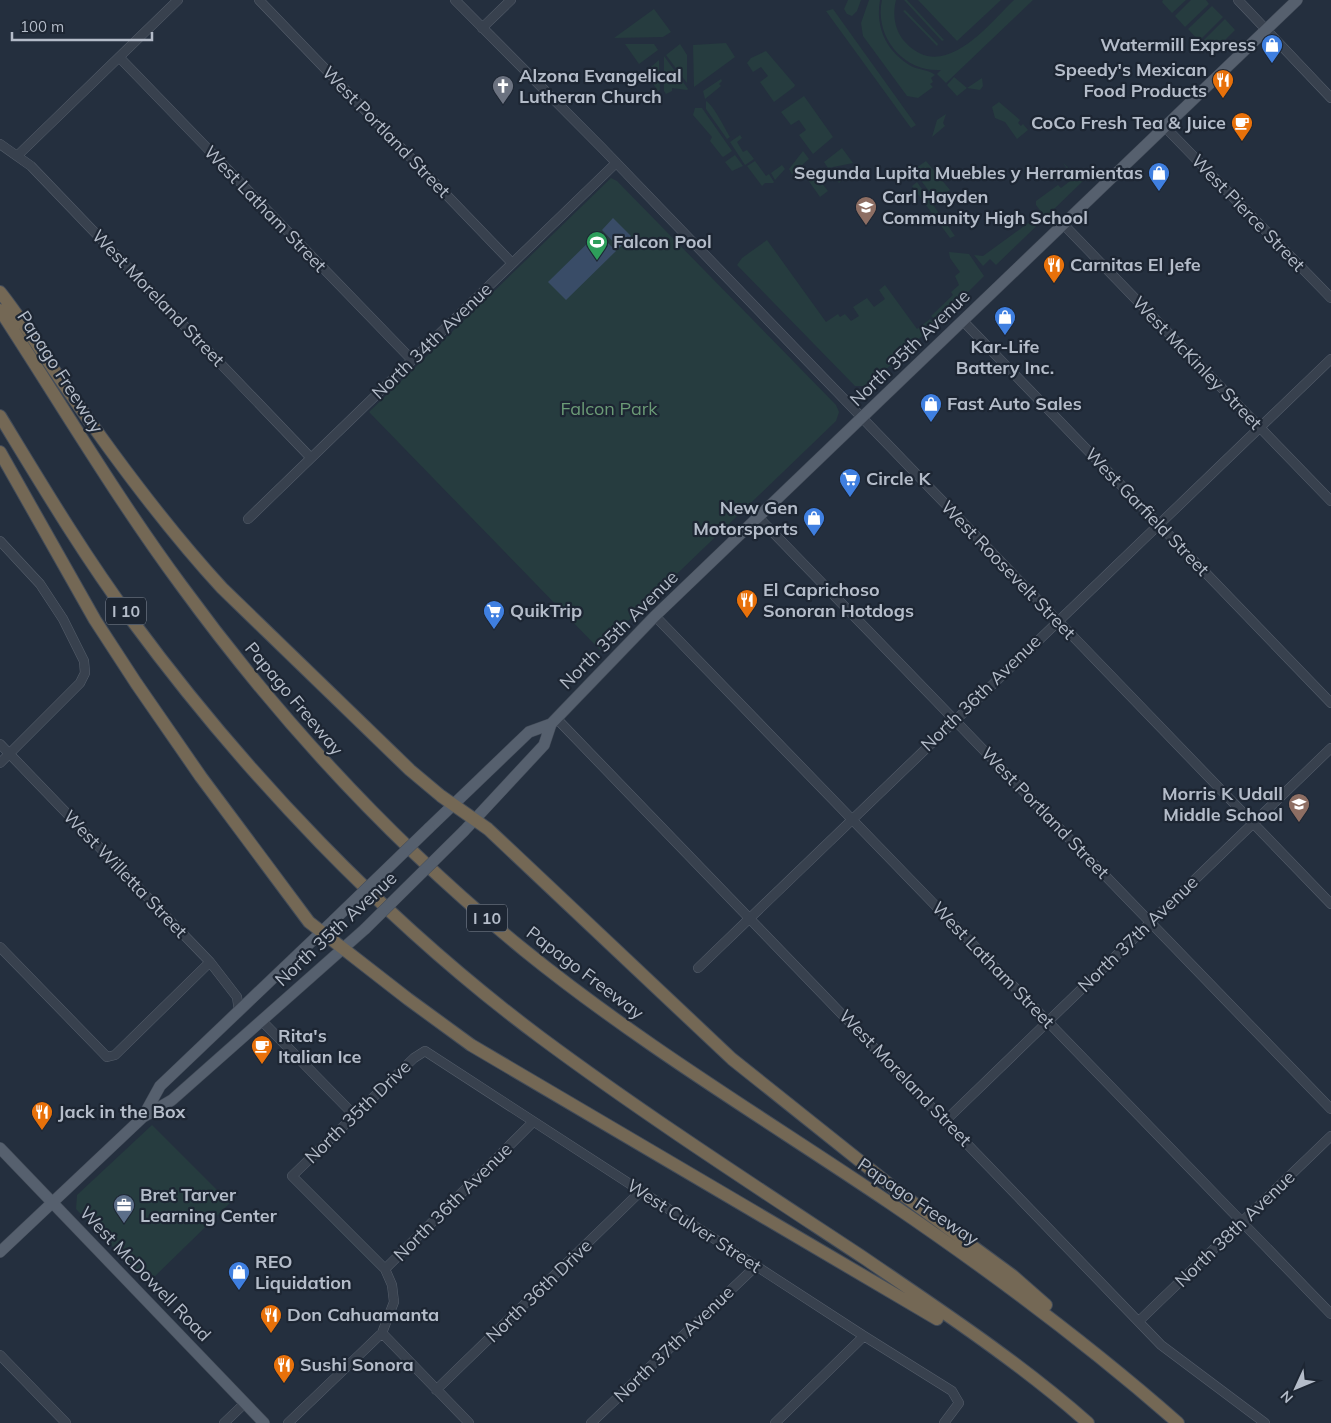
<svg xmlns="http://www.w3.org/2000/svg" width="1331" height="1423" font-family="Mulish,sans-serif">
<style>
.green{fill:#263c3f}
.water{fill:#394c67}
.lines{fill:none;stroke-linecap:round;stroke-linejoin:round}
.minor-casing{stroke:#565f6c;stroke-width:10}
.major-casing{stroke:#414a57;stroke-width:12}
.highway-casing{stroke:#434c59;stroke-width:14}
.minor{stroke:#38414e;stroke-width:9}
.major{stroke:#56606e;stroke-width:11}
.highway{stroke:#746855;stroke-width:12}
.major-bridge-casing{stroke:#414a57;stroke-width:12;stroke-linecap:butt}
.major-bridge{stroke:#56606e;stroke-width:11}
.labels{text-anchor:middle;stroke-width:4.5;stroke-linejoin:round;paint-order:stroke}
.shield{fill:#1d2633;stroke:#878f9c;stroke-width:1}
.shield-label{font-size:16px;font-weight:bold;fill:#b4bcc9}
.poi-label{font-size:18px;font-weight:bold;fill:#b4bcc9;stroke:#1d2633;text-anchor:start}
.street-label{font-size:18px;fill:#b4bcc9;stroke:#1d2633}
.park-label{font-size:18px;fill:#6b9a76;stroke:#1d2633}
</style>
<rect width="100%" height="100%" fill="#242f3e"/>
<path class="green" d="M848 0H861L857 11 852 16 847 14 844 9Z
M869 0H880C875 28 887 53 913 67 920 70 929 70 935 75L931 78 933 82 930 84 933 87 918 98 907 96 863 36 861 23Z
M882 0H896C892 15 895 32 906 43 944 83 988 25 1014 0H1033L946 83 937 74 941 70C903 72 874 36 882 0Z
M904 0H907L944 40 942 41Z
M918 0H1001L957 41Z
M1163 0H1186L1172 13 1162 2Z
M1191 0H1206L1209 4 1185 27 1175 16Z
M1212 6 1223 17 1199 41 1188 29Z
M654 9 671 32 663 37 614 38Z
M833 9 916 125 911 128 826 11Z
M905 10 938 44 937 46 903 11Z
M1225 19 1235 30 1211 54 1201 43Z
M726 43 735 57 694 87 693 45Z
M625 44H654L658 50 639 64Z
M680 44 687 55V83L666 55Z
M766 51 795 85 794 87 774 102 760 82 768 76 761 67 753 72 747 63 751 58Z
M664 56 688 89 687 90 672 88V91L666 94 664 91Z
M659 60 660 90 658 91 645 72Z
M954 77 967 88 982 78 983 86 980 90 967 88 957 96 947 85Z
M721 79 722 81 719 84 721 86 705 99 703 91Z
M804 96 833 137 813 154 799 135 806 130 799 120 791 125 781 112Z
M706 101C714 106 724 127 730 137L727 139 706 109Z
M999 102 1020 120 1018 123 1021 126 1023 124 1028 130 1017 139 1005 122 995 118 992 107Z
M695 108H702L732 151 723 157 721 155 710 141 712 137 693 115Z
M946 114 943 123 945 126 932 137 937 120Z
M740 135 742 138 737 142 743 152 747 150 754 159 745 165 730 142Z
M842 148 853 163 828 168 824 162Z
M803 151 809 159 792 174 789 169Z
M735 155 743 166 732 171 725 162Z
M755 161 766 176 769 174 774 182 773 183H765L762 186 747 166Z
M926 161 950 190 935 199 913 170Z
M1063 163 1083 181 996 265 990 259 983 266 974 255 983 256 1042 213 1036 205V201L1058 185 1061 188 1074 178Z
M782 165 785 169 775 180 771 173Z
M845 171 848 175 839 183 832 173Z
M816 176 828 191 820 197 806 177Z
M611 178 617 181 836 405 839 412 836 421 630 619 600 650 369 412Z
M917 182 955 236 950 238 912 186Z
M767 240 826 322 838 314 840 317 845 314 851 321 859 316 853 307 867 298 874 307 885 299 879 290 885 285 917 329 930 319 935 324 868 386H855L737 265 742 258Z
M949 252 969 254 984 276 938 322 931 316 953 295 951 292 959 285 955 276 960 272 950 258Z
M152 1125 230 1203 148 1283 76 1209 77 1195Z"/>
<path class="water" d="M613 218 631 236 619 248 602 230Z
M598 233 616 251 566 300 548 282Z"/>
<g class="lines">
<g class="minor-casing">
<path id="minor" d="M259 0 512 263
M455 0 602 148 1331 904
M1238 0 1331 98
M482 28 511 0
M119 57 412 360
M1165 127 1331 298
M0 144 31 166 311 458
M17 156 178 0
M1064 225 1331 501
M963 321 1331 703
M759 518 1331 1109
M248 519 616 163
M0 541 40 584 63 619 84 661 85 673 80 683 0 763
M655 616 1331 1314
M557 719 1161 1345 1265 1423
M0 744 210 962 237 997 239 1011
M0 947 107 1057 115 1055 210 962
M698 968 1331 359
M262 1021 355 1116
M946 1120 1331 748
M385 1269 533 1122
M1139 1321 1331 1136
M382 1333 469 1423
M0 1355 66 1423
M436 1390 641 1191
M224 1423 245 1403
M288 1423 382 1333 394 1302 392 1285 385 1269 292 1176 414 1058 425 1051 864 1336 952 1391 959 1403 944 1423
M591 1423 756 1266
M775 1423 864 1336"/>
</g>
<g class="major-casing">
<path id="major" d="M429 828 529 732 551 724 655 616 1297 0
M464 831 544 745 551 724
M144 1115 160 1086 334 920
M0 1148 264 1423
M0 1252 143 1117 172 1100 365 929"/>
</g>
<g class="highway-casing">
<path id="highway" d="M0 292C24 322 43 355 65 386 114 457 164 525 222 588L410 770 441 796 488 829 732 1059 900 1193 1013 1276 1046 1305
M0 310C60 402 116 497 181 585 280 721 394 844 524 950 640 1044 767 1120 890 1203 990 1271 1087 1343 1178 1423
M0 416C42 485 83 554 131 619 245 774 386 922 540 1037 645 1115 755 1186 864 1258 940 1310 1019 1362 1088 1423
M0 452 95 620 136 683 201 777 309 922 408 999 471 1045 937 1319"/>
</g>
<use href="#minor" class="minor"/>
<use href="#major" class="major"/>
<use href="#highway" class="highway"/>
<g class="major-bridge-casing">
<path id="major-bridge" d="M334 920 429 828
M365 929 464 831"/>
</g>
<use href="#major-bridge" class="major-bridge"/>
</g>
<defs>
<g id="shop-pin" transform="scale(1.125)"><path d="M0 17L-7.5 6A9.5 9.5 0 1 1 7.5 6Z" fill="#3f7fe0" stroke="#1d2633"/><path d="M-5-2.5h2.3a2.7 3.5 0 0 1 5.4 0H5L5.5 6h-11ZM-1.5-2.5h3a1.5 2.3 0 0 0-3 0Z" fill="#fff"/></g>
<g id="restaurant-pin" transform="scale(1.125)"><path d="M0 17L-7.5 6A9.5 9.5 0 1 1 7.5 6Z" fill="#e8710a" stroke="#1d2633"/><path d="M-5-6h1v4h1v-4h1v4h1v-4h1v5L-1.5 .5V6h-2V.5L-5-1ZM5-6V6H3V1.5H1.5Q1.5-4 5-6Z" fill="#fff"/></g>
<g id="church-pin" transform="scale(1.125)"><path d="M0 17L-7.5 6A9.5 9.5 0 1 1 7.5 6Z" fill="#6b7280" stroke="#1d2633"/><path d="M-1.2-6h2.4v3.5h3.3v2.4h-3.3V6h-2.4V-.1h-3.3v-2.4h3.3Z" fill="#fff"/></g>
<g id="cafe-pin" transform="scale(1.125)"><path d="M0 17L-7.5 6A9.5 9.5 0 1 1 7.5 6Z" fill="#e8710a" stroke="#1d2633"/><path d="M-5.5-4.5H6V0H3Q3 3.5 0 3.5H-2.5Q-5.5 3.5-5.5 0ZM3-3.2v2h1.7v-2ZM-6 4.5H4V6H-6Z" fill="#fff"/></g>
<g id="school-pin" transform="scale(1.125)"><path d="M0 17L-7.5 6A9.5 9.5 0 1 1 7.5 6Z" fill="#8d6e63" stroke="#1d2633"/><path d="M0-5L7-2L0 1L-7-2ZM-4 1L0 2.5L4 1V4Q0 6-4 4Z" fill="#fff"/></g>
<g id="stadium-pin" transform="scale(1.125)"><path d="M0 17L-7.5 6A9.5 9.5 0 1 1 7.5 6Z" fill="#2e9e5b" stroke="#1d2633"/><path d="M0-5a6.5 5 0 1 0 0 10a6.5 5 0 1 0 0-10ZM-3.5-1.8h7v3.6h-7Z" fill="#fff"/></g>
<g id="supermarket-pin" transform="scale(1.125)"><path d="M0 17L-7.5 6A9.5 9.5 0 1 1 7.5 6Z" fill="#3f7fe0" stroke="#1d2633"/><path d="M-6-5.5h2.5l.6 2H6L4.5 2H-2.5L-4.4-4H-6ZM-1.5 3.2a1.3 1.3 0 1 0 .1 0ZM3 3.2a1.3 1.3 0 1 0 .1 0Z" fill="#fff"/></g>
<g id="office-pin" transform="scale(1.125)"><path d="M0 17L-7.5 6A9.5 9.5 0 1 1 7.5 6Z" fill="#5c6f8a" stroke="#1d2633"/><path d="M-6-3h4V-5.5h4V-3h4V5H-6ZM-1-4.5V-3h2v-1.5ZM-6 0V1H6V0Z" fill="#fff"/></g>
</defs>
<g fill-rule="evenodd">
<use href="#shop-pin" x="1272" y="45"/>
<use href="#restaurant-pin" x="1223" y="80"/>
<use href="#church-pin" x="503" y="86"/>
<use href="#cafe-pin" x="1242" y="123"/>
<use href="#shop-pin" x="1159" y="173"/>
<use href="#school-pin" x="866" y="207"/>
<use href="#stadium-pin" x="597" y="242"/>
<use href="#restaurant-pin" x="1054" y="265"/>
<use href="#shop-pin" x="1005" y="317"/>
<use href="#shop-pin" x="931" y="404"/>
<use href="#supermarket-pin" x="850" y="479"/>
<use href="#shop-pin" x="814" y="518"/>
<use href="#restaurant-pin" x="747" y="600"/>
<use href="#supermarket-pin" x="494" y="611"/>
<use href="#school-pin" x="1299" y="804"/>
<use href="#cafe-pin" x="262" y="1046"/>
<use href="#restaurant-pin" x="42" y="1112"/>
<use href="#office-pin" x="124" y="1205"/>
<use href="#shop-pin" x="239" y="1272"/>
<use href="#restaurant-pin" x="271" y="1315"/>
<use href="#restaurant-pin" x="284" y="1365"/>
</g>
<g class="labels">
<g class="shield">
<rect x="106" y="597.5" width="40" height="27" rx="4"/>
<rect x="467" y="904.5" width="40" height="27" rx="4"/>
</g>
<g class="shield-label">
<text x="126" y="617">I 10</text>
<text x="487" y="924">I 10</text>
</g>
<g class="poi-label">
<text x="1256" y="51" text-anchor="end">Watermill Express</text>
<text x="1207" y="76" text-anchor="end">Speedy's Mexican<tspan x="1207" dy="21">Food Products</tspan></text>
<text x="519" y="82">Alzona Evangelical<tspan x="519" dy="21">Lutheran Church</tspan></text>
<text x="1226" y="129" text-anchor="end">CoCo Fresh Tea &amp; Juice</text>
<text x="1143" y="179" text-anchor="end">Segunda Lupita Muebles y Herramientas</text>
<text x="882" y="203">Carl Hayden<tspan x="882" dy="21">Community High School</tspan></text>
<text x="613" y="248">Falcon Pool</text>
<text x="1070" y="271">Carnitas El Jefe</text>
<text x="1005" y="353" text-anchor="middle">Kar-Life<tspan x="1005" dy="21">Battery Inc.</tspan></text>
<text x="947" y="410">Fast Auto Sales</text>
<text x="866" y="485">Circle K</text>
<text x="798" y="514" text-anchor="end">New Gen<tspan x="798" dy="21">Motorsports</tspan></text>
<text x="763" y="596">El Caprichoso<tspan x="763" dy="21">Sonoran Hotdogs</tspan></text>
<text x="510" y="617">QuikTrip</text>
<text x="1283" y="800" text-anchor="end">Morris K Udall<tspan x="1283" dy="21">Middle School</tspan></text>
<text x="278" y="1042">Rita's<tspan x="278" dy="21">Italian Ice</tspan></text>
<text x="58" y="1118">Jack in the Box</text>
<text x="140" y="1201">Bret Tarver<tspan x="140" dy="21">Learning Center</tspan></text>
<text x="255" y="1268">REO<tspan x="255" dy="21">Liquidation</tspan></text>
<text x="287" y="1321">Don Cahuamanta</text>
<text x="300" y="1371">Sushi Sonora</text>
</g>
<g class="street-label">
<text transform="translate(386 132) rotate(46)" y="6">West Portland Street</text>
<text transform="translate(265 209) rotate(46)" y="6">West Latham Street</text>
<text transform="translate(1248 213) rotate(46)" y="6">West Pierce Street</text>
<text transform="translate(158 298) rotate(46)" y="6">West Moreland Street</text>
<text transform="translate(432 341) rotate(-44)" y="6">North 34th Avenue</text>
<text transform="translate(910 348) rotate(-44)" y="6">North 35th Avenue</text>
<text transform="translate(1197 363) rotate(46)" y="6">West McKinley Street</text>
<text transform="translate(60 372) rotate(57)" y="6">Papago Freeway</text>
<text transform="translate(1147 512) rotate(46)" y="6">West Garfield Street</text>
<text transform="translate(1008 570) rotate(46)" y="6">West Roosevelt Street</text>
<text transform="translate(619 630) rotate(-45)" y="6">North 35th Avenue</text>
<text transform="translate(981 693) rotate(-44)" y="6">North 36th Avenue</text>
<text transform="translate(294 699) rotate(50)" y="6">Papago Freeway</text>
<text transform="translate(1045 813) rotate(46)" y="6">West Portland Street</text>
<text transform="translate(125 874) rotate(46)" y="6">West Willetta Street</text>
<text transform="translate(336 929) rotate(-43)" y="6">North 35th Avenue</text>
<text transform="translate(1138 934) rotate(-44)" y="6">North 37th Avenue</text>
<text transform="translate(993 965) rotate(46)" y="6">West Latham Street</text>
<text transform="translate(585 973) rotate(37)" y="6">Papago Freeway</text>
<text transform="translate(905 1078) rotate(46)" y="6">West Moreland Street</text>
<text transform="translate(358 1112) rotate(-44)" y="6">North 35th Drive</text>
<text transform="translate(453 1202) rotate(-45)" y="6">North 36th Avenue</text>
<text transform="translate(918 1202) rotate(34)" y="6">Papago Freeway</text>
<text transform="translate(694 1226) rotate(33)" y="6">West Culver Street</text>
<text transform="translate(1235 1229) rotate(-44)" y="6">North 38th Avenue</text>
<text transform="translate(145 1274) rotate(46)" y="6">West McDowell Road</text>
<text transform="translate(539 1291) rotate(-44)" y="6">North 36th Drive</text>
<text transform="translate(674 1344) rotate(-44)" y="6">North 37th Avenue</text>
</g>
<g class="park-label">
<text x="609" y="415">Falcon Park</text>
</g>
</g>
<g transform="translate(1296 1388) rotate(226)" stroke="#1d2633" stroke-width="4" paint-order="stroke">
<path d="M0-4L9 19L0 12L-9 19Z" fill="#b4bcc9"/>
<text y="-8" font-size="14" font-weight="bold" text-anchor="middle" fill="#b4bcc9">N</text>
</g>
<path d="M12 32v8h140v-8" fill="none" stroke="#b4bcc9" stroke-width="2.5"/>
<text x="20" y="32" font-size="15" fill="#b4bcc9" stroke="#1d2633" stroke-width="4" paint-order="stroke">100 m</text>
</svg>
